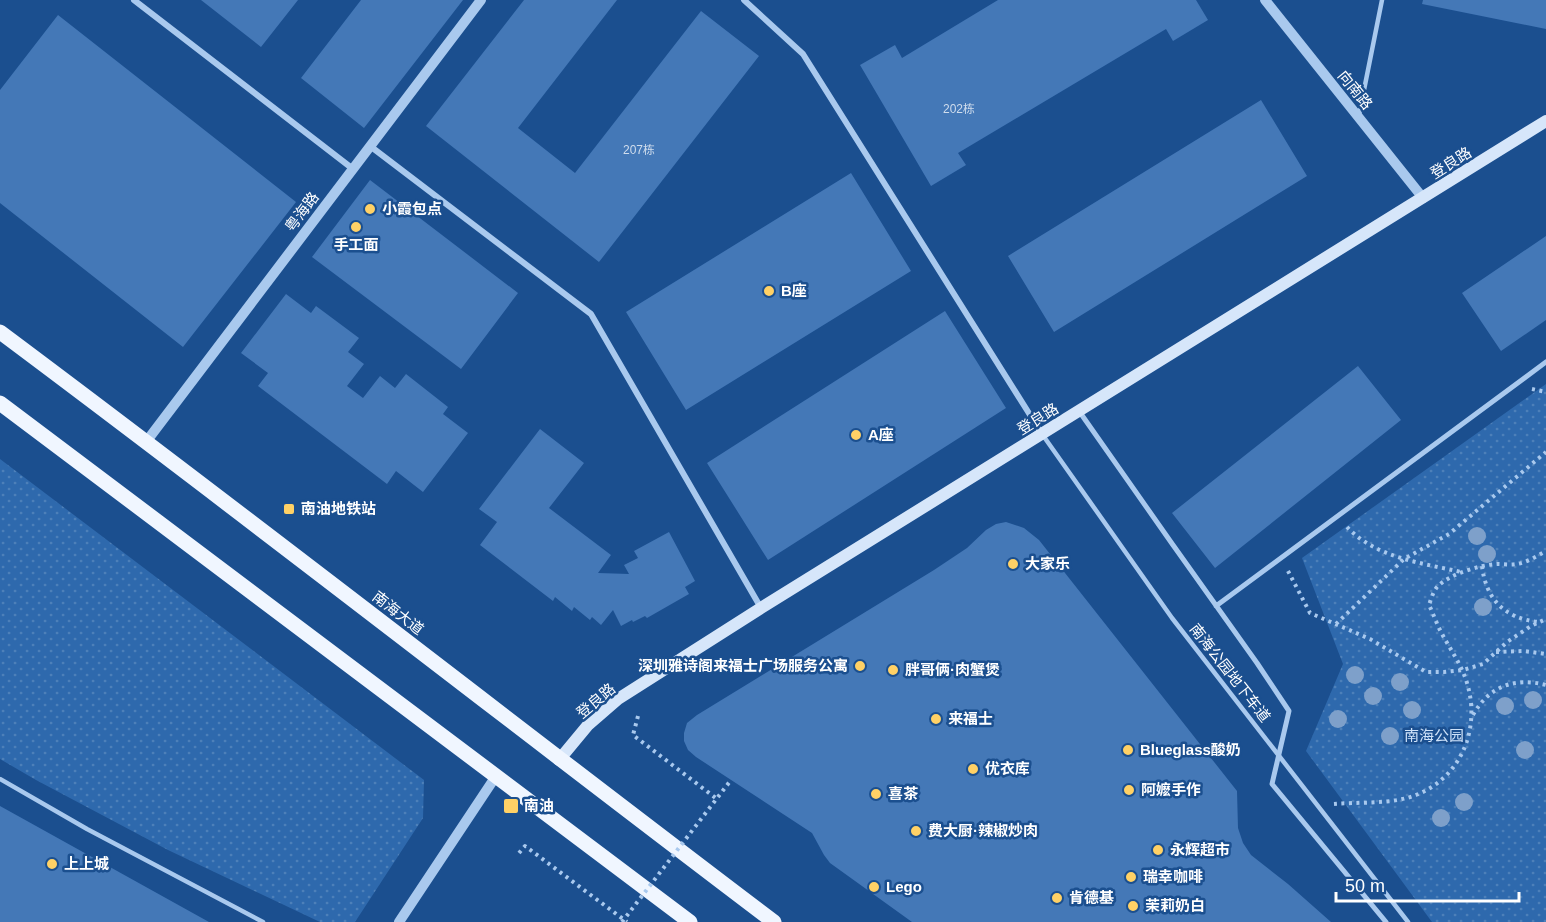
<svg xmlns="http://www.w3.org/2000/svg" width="1546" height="922" font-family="Arial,'Noto Sans SC',sans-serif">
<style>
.park{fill:url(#park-dots)}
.building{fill:#4478b7}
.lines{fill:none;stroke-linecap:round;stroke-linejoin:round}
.path{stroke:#a9c9ee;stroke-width:4;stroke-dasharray:3 4.5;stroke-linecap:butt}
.service{stroke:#a9c9ee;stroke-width:4.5}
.pedestrian{stroke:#a9c9ee;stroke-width:5}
.minor{stroke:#a9c9ee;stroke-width:6}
.tertiary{stroke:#a9c9ee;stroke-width:10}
.secondary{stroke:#d6e6fa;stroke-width:12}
.primary{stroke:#f0f6ff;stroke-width:15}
.path-bridge{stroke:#a9c9ee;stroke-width:4;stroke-dasharray:3 4.5;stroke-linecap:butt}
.tree{fill:#7ea0ca}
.poi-dot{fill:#ffd166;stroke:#1b4f8f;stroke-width:2}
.labels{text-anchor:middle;stroke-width:5;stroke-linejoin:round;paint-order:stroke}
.number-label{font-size:12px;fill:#d0dded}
.street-label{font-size:15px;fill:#fff;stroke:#1b4f8f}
.poi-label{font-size:15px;font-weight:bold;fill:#fff;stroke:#1b4f8f;text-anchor:start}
.park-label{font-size:15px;fill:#cfe3fa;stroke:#1b4f8f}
</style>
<defs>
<pattern id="park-dots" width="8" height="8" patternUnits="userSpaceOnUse" patternTransform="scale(1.5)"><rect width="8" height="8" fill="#2e69ad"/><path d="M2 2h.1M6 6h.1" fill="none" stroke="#4d80b9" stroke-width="1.8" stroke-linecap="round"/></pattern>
</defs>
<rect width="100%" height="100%" fill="#1b4f8f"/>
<path class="park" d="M1546 384V922H1432L1306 751 1343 664 1302 558Z
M0 459 424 780 423 818 355 922H320L168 850 36 780 0 759Z"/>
<path class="building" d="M201 0H298L261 47Z
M361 0H463L364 128 301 78Z
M524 0H617L518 128 575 173 701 11 759 56 599 262 426 126Z
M998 0H1196L1208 20 1173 41 1166 29 958 153 966 165 931 186 860 65 895 45 902 58Z
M1423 0H1546V29L1422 4Z
M58 15 296 202 183 347 0 203V90Z
M1261 100 1307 176 1054 332 1008 256Z
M851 173 911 271 686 410 626 312Z
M370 180 518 293 461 369 312 257Z
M1546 236V320L1501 351 1462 293Z
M286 294 311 313 316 306 359 338 348 352 364 364 347 386 363 398 380 376 395 388 406 374 448 407 443 414 468 433 423 492 396 471 387 484 258 386 268 373 241 353Z
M945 311 1006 408 768 560 707 463Z
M1358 366 1401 420 1215 568 1172 513Z
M540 429 584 463 549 508 611 555 598 573 629 574 624 565 638 558 634 551 669 532 695 581 685 587 689 594 647 618 645 616 633 622 632 620 621 626 613 610 601 625 592 617 590 620 574 607 572 611 555 597 553 601 480 545 497 522 479 509Z
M1006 522 1024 528 1039 540 1237 791 1238 828 1243 843 1251 855 1288 884 1331 922H912L830 863 824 855 812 833 696 757 688 750 684 741V733L687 723 697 715 934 570 967 548 986 530 996 524Z
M0 806 209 922H0Z"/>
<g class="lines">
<path class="path" d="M1532 389 1546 392
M1347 527C1376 558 1422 563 1461 572
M1482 566C1486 599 1504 618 1538 622
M1288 571 1310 613 1370 639 1426 672H1444L1463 670 1483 664 1507 642 1531 626 1546 619
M1336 624 1404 559 1449 534 1546 452
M1496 652 1524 651 1546 654
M1473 715C1489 686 1515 677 1546 685
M638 716 633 735 717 799
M1334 804C1357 802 1384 804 1407 798 1458 784 1482 732 1467 683 1461 663 1449 648 1440 630 1436 622 1433 613 1429 605 1431 599 1433 592 1437 587 1449 574 1480 565 1497 564 1503 564 1510 565 1516 564 1526 563 1537 556 1546 551
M519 853 525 846 627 922"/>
<path class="service" d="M1359 115 1382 0
M1042 434 1172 618 1408 922
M0 779 87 829 263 922"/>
<path class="pedestrian" d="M1079 411 1173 545 1257 663 1289 711 1272 784 1386 922
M1216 606 1546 362"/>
<path class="minor" d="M134 0 353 169
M744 0 803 54 1042 434
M370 146 591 314 761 608"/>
<path class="tertiary" d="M1265 0 1423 198
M146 442 481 0
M399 922 496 776"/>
<path class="secondary" d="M559 760 588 725 618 699 761 608 1546 121"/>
<path class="primary" d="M0 332C260 526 515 726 774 922
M0 403 690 922"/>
<path class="path-bridge" d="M622 922 731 780"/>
</g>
<g class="tree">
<circle cx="1477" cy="536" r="9"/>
<circle cx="1487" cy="554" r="9"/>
<circle cx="1483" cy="607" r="9"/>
<circle cx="1355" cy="675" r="9"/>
<circle cx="1400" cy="682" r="9"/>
<circle cx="1373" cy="696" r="9"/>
<circle cx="1533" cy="700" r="9"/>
<circle cx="1505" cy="706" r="9"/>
<circle cx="1412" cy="710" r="9"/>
<circle cx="1338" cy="719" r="9"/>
<circle cx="1390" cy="736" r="9"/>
<circle cx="1525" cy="750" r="9"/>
<circle cx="1464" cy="802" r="9"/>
<circle cx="1441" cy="818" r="9"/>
</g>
<g class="poi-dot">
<circle cx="370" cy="209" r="6"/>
<circle cx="356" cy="227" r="6"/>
<circle cx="769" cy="291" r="6"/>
<circle cx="856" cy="435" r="6"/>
<rect x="283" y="503" width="12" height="12" rx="3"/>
<circle cx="1013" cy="564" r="6"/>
<circle cx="860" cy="666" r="6"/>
<circle cx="893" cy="670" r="6"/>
<circle cx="936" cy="719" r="6"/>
<circle cx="1128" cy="750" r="6"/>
<circle cx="973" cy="769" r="6"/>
<circle cx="1129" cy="790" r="6"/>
<circle cx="876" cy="794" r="6"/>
<rect x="503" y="798" width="16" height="16" rx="3"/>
<circle cx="916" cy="831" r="6"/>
<circle cx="1158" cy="850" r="6"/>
<circle cx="52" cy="864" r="6"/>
<circle cx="1131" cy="877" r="6"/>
<circle cx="874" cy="887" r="6"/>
<circle cx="1057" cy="898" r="6"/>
<circle cx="1133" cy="906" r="6"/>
</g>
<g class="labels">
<g class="number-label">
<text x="959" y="113">202栋</text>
<text x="639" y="154">207栋</text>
</g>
<g class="street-label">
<text transform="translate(1355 90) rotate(51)" y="5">向南路</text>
<text transform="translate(1451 163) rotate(-32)" y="5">登良路</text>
<text transform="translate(302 212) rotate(-53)" y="5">粤海路</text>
<text transform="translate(1038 419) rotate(-32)" y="5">登良路</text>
<text transform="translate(398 613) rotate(38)" y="5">南海大道</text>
<text transform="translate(1230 673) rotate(52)" y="5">南海公园地下车道</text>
<text transform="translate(596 701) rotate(-40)" y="5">登良路</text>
</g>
<g class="poi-label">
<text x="382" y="214">小霞包点</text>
<text x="356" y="250" text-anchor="middle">手工面</text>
<text x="781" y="296">B座</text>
<text x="868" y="440">A座</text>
<text x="301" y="514">南油地铁站</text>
<text x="1025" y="569">大家乐</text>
<text x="848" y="671" text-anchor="end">深圳雅诗阁来福士广场服务公寓</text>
<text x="905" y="675">胖哥俩·肉蟹煲</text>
<text x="948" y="724">来福士</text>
<text x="1140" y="755">Blueglass酸奶</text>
<text x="985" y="774">优衣库</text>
<text x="1141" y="795">阿嬷手作</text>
<text x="888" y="799">喜茶</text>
<text x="524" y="811">南油</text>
<text x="928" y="836">费大厨·辣椒炒肉</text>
<text x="1170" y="855">永辉超市</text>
<text x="64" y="869">上上城</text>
<text x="1143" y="882">瑞幸咖啡</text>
<text x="886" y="892">Lego</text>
<text x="1069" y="903">肯德基</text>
<text x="1145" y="911">茉莉奶白</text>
</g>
<g class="park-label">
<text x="1434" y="741">南海公园</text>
</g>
</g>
<path d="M1336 892v9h183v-9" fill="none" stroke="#ffffff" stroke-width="3"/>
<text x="1345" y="892" font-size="18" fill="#ffffff" stroke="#1b4f8f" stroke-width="4.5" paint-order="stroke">50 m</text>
</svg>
